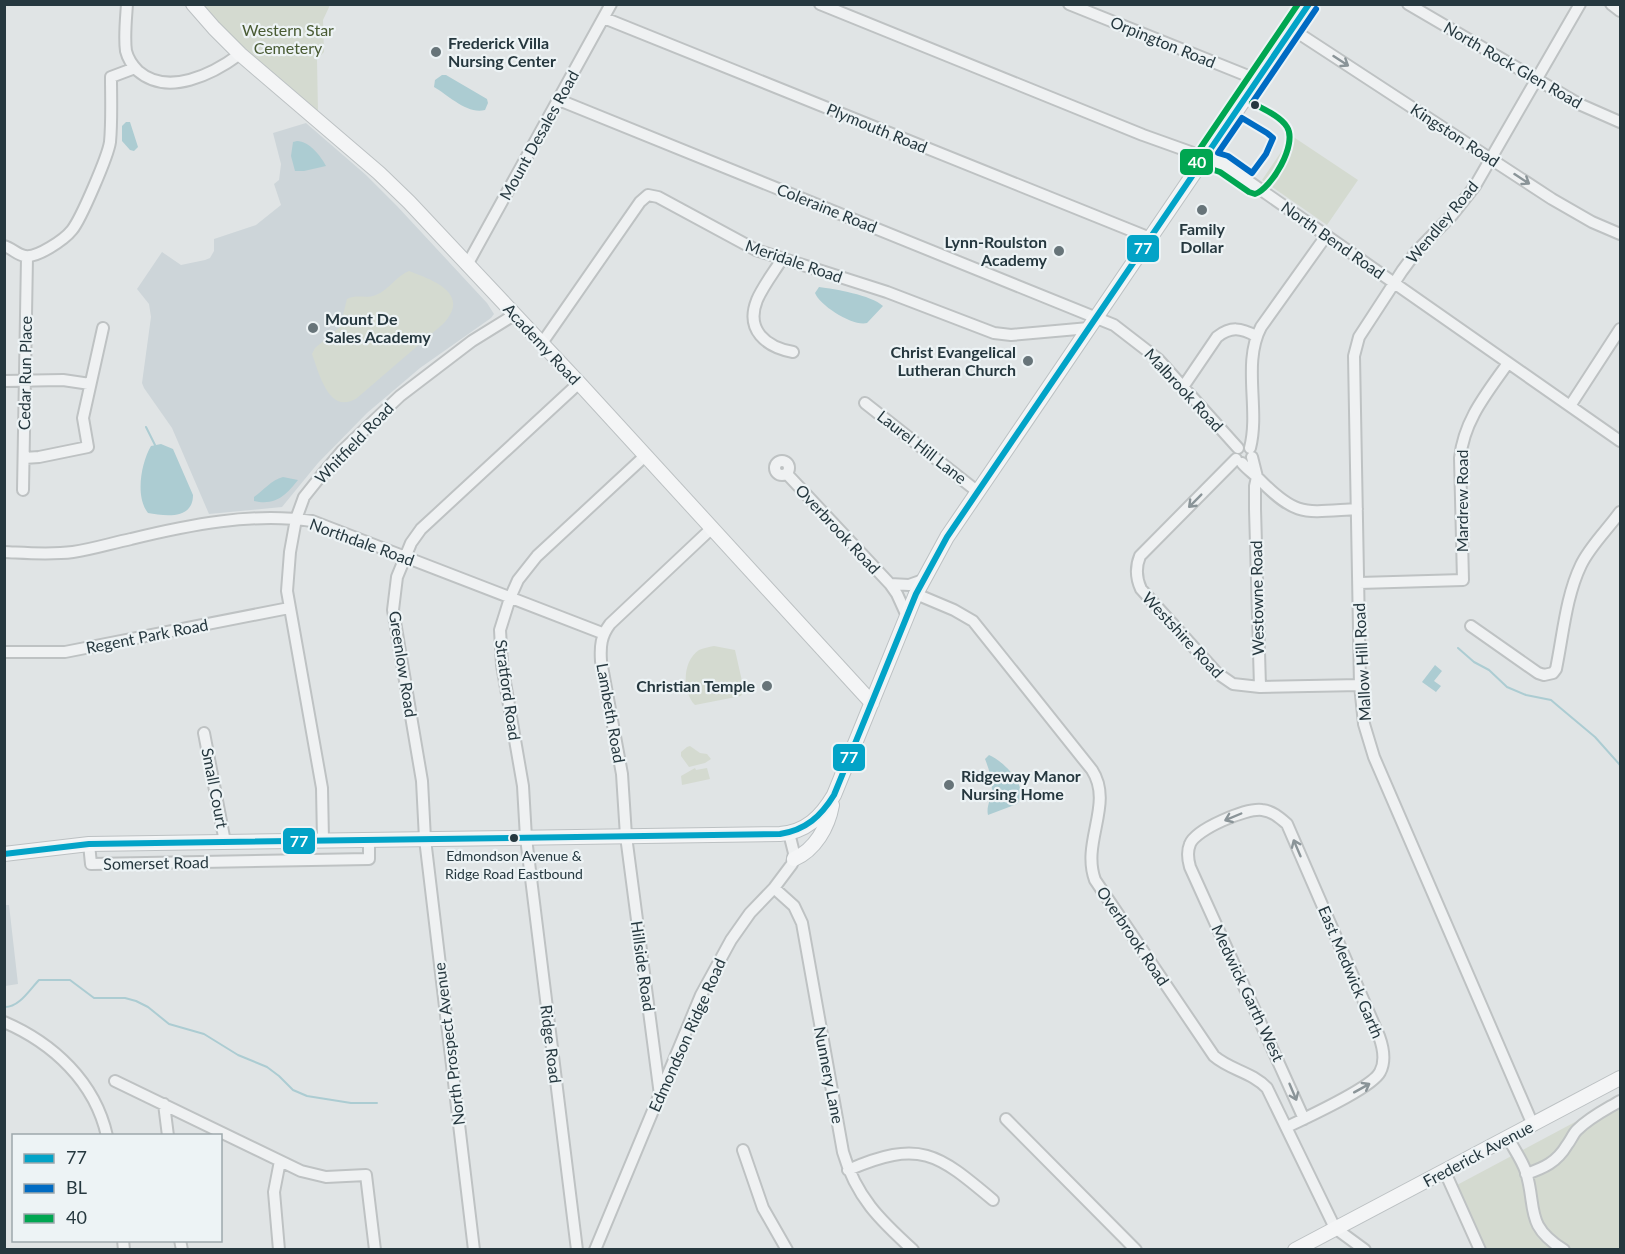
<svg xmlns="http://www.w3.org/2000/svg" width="1625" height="1254" font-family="Lato,sans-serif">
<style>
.built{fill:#cdd5d9}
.green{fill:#d4dad0}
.water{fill:#acccd2}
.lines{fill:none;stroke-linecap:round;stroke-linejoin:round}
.stream{stroke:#acccd2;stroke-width:2}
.minor-casing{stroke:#bec2c3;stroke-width:14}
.major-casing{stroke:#bcc1c3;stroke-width:16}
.minor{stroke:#eff1f2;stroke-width:10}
.major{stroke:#f4f5f6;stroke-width:14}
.bus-1-casing{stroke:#edf3f5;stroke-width:10}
.bus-2-casing{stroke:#edf3f5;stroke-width:10}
.bus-3-casing{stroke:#edf3f5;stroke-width:10}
.bus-1{stroke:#02a3c7;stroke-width:6}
.bus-2{stroke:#006bc3;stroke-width:6}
.bus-3{stroke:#00a651;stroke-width:6}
.oneway{stroke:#8a9498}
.poi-dot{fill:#677479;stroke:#edf3f5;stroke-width:2}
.bus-dot{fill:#26383f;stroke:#edf3f5;stroke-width:2}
.labels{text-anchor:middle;stroke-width:4.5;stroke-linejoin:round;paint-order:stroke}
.bus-label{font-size:14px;fill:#26383f;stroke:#edf3f5}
.park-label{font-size:16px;fill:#495b33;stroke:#edf3f5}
.street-label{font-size:16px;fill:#26383f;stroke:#edf3f5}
.poi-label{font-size:16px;font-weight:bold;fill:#26383f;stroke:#edf3f5;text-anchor:start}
.line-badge{stroke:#edf3f5;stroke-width:2}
.badge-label{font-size:16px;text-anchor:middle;font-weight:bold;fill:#fff}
</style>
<rect width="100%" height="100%" fill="#e0e4e5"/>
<path class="built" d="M306 123 366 175 397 206 487 303 494 314 491 318 420 368 367 413 318 463 282 507 209 514 172 428 144 388 142 383 151 317 149 304 137 289 162 252 181 265 205 260 210 258 214 251V239L256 225 281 205 274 184 279 180 281 164 273 133Z
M5 905H9L18 984 5 986Z"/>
<path class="green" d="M200 5H330L323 20 324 52 317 59 318 113 218 24Z
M1292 136 1358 180 1327 225 1262 180Z
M409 271C432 280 472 293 443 324L357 398C329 416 319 373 312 354L315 348 340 327 347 299C356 294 367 299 376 295 389 290 396 276 409 271Z
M714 646 735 650 744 690 741 696 695 705C682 692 682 661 699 650 703 648 709 647 714 646Z
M690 746 700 753 707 754 711 759 705 763 689 767 681 756V752L687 747Z
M695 768 696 770 707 768 710 779 682 785 681 776Z
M1620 1098V1249H1486L1457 1185Z"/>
<path class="water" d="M442 75H446L487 99 488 103 485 110C468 115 448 95 434 87L435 80Z
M126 122H130L138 147 134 151 130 150 122 141V126Z
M297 141C309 141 321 156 326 166L304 171H295L291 156 293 142Z
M819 287C835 289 871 295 883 306L867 323C854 327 820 306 815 293Z
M161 444 173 449 193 495C193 520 165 516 148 513 135 497 141 463 151 446Z
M283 477 298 480C286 495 276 506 254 501V497C263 491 271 480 283 477Z
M1435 665 1442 671 1434 681 1441 686 1436 692 1422 682Z
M989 755C1003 761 1031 787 1017 804L988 815C986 807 991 799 992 790 992 779 989 769 985 759Z"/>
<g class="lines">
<path class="stream" d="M146 427 155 445
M1458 648 1474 662 1489 670 1507 687 1526 695 1551 700 1558 706 1595 737 1620 765
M4 1007C19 1008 30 989 39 980H70L94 998H125L136 1001 148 1007 169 1024 204 1034 238 1055 267 1067 279 1076 293 1090 307 1096 351 1103H377"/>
<g class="minor-casing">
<path id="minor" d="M127 4C126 19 124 37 126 51 128 59 133 66 138 71 168 97 213 74 240 54
M820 4 1143 135 1224 164 1620 441
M1069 4 1258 80
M1408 4 1579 104 1620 122
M1611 4 1620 11
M604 18 1150 238
M1292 29 1552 199 1592 222 1620 234
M559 100 1114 325 1158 359 1238 448
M4 246C12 248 17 255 25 256 37 258 64 240 72 230 81 219 108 156 110 142 112 121 111 98 111 77L135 68
M782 259C774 272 763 286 757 300 745 330 766 347 793 352
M467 265 611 4
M542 343 640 202 648 195 658 197 756 250 887 292 994 333 1011 335 1089 328
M4 381 63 380 90 384
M1183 387 1217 337C1231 326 1241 328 1256 336
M865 403 978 492
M1570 406 1620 329
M1250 448C1260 409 1242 363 1261 327L1326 236
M1252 457 1257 477 1255 486V509L1260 687
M24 458 39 457 88 447 83 418 103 328
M1236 459 1140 556C1135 568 1136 578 1141 589L1217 673 1233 684 1260 687 1360 685
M775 468a7 7 0 1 1 14 0a7 7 0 1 1-14 0Z
M1242 463C1247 469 1253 473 1259 479 1297 518 1305 512 1357 509
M787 474 890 584 897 594 907 616
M23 490 27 257
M4 552C27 553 50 555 73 552 93 549 112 543 131 539 188 525 253 512 312 521L602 633
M1359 583 1463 580 1460 458C1464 420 1487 393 1508 363
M890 584 909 585 923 580
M916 594 954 610 973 621 1092 770C1114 804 1081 842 1095 880L1214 1056C1230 1070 1252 1072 1267 1088L1335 1228 1365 1250
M1471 626 1538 673 1544 675 1553 673 1556 669C1563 635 1566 596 1581 565 1590 546 1608 529 1620 512
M4 652H65L289 608
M204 733 225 842
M323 840 322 788 287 591 290 552 296 519 304 497 320 477 342 451 400 396 472 341 514 315
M89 844 91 864 369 859V840
M774 888 794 906 802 923 843 1152C856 1197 880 1220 913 1250
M4 1022C53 1043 95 1082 107 1136
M115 1081 301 1171 326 1177 366 1175 375 1250
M660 1095 626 836 622 774 601 661C600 646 601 636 610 624L712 528
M164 1104 168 1136
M1006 1119 1136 1250
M1533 1125 1374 757 1364 724 1360 685 1354 356 1359 337 1402 271 1416 252 1453 214 1475 186 1580 4
M1287 1127C1305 1118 1372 1088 1380 1072 1386 1061 1383 1047 1379 1036L1287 824C1279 817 1272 811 1262 810 1246 808 1196 829 1190 844 1187 851 1188 860 1190 867L1304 1119
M1508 1138C1514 1149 1522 1160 1526 1172 1537 1208 1524 1225 1564 1250
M743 1150 763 1208 787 1250
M848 1170C920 1139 937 1153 993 1200
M1445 1172 1480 1250
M1526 1174C1544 1168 1557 1162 1567 1145 1571 1140 1573 1134 1577 1130 1590 1117 1605 1110 1620 1101
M123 1240 124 1250
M180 1240 182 1250
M279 1250 274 1192 280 1161
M474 1250 425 839 422 781 393 610 397 577 411 543 421 529 579 383
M577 1250 526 838 523 786 502 665 500 630 510 598 518 580 537 556 645 456
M595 1250 701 995 731 940 750 913 774 888 792 864 794 853 789 833"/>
</g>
<g class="major-casing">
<path id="major" d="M193 4 214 28 240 54 379 173 409 202 579 383 872 703
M4 854 89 844 780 834C806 832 821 817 834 795L916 594 947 537 1309 4
M794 859C815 850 828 827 832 805
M1295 1250 1620 1078"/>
</g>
<use href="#minor" class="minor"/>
<use href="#major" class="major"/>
<g class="bus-1-casing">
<path id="bus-1" d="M4 854 89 844 780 834C806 830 821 816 834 795L916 594 947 537 1309 4"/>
</g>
<g class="bus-2-casing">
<path id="bus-2" d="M1252 103 1316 9
M1242 118 1267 133 1273 138 1266 154 1252 173 1228 156 1218 153Z"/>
</g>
<g class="bus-3-casing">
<path id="bus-3" d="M1252 103C1263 109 1280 116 1287 127 1298 144 1271 189 1255 194L1249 192 1220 172 1199 165 1196 161 1195 156 1298 4"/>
</g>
<use href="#bus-1" class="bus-1"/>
<use href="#bus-2" class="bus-2"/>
<use href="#bus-3" class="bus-3"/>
</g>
<defs><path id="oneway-shaft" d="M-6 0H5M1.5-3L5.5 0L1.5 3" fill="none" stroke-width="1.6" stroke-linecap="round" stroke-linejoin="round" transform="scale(1.5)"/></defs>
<g class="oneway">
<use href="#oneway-shaft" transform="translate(1341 61) rotate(33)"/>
<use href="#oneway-shaft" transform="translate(1522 179) rotate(33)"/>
<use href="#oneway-shaft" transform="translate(1195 501) rotate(135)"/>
<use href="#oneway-shaft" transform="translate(1233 817) rotate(157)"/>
<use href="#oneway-shaft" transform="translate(1297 848) rotate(-113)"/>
<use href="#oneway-shaft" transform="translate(1362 1088) rotate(-29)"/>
<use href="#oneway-shaft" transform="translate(1293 1092) rotate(67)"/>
</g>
<g class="poi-dot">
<circle cx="436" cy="52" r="6"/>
<circle cx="1202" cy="210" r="6"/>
<circle cx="1059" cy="251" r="6"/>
<circle cx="313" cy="328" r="6"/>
<circle cx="1028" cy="361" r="6"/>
<circle cx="767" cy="686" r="6"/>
<circle cx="949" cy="785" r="6"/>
</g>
<g class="bus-dot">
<circle cx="1255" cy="105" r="5"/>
<circle cx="514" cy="838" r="5"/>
</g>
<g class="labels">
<g class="bus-label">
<text x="514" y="861">Edmondson Avenue &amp;<tspan x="514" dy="18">Ridge Road Eastbound</tspan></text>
</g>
<g class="park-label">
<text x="288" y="36">Western Star<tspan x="288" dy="18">Cemetery</tspan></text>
</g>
<g class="street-label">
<text transform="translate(1163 42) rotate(22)" y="6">Orpington Road</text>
<text transform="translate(1513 65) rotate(30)" y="6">North Rock Glen Road</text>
<text transform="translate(877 128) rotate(22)" y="6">Plymouth Road</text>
<text transform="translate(539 135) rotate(-61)" y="6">Mount Desales Road</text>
<text transform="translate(1455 135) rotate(33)" y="6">Kingston Road</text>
<text transform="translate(827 208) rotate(22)" y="6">Coleraine Road</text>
<text transform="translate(1442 222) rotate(-50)" y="6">Wendley Road</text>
<text transform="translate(1333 240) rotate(35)" y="6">North Bend Road</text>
<text transform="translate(794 261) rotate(19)" y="6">Meridale Road</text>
<text transform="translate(542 344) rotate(47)" y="6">Academy Road</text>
<text transform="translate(25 373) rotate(-89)" y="6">Cedar Run Place</text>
<text transform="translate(1184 390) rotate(47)" y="6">Malbrook Road</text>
<text transform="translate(354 443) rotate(-46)" y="6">Whitfield Road</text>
<text transform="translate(922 447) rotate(38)" y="6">Laurel Hill Lane</text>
<text transform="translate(1462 501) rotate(-90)" y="6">Mardrew Road</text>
<text transform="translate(838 529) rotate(47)" y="6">Overbrook Road</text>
<text transform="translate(362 542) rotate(20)" y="6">Northdale Road</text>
<text transform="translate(1257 598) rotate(-91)" y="6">Westowne Road</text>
<text transform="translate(1183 635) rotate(47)" y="6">Westshire Road</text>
<text transform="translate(147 636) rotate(-11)" y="6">Regent Park Road</text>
<text transform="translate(1362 662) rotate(-93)" y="6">Mallow Hill Road</text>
<text transform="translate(403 664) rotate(81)" y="6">Greenlow Road</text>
<text transform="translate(508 690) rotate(82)" y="6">Stratford Road</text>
<text transform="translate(611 713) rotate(80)" y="6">Lambeth Road</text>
<text transform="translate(215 788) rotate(79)" y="6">Small Court</text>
<text transform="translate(156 863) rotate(-1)" y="6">Somerset Road</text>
<text transform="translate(1133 936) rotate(56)" y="6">Overbrook Road</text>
<text transform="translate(643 966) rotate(82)" y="6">Hillside Road</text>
<text transform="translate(1351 972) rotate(67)" y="6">East Medwick Garth</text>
<text transform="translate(1248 993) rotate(65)" y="6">Medwick Garth West</text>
<text transform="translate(687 1035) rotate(-66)" y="6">Edmondson Ridge Road</text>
<text transform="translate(449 1044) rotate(-97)" y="6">North Prospect Avenue</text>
<text transform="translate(551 1044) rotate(83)" y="6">Ridge Road</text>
<text transform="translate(829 1075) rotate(79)" y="6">Nunnery Lane</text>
<text transform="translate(1478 1154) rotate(-28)" y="6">Frederick Avenue</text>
</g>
<g class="poi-label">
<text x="448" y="49">Frederick Villa<tspan x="448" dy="18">Nursing Center</tspan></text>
<text x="1202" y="235" text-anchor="middle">Family<tspan x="1202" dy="18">Dollar</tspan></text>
<text x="1047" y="248" text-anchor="end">Lynn-Roulston<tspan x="1047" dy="18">Academy</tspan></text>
<text x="325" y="325">Mount De<tspan x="325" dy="18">Sales Academy</tspan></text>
<text x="1016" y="358" text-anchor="end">Christ Evangelical<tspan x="1016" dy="18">Lutheran Church</tspan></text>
<text x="755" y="692" text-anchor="end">Christian Temple</text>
<text x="961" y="782">Ridgeway Manor<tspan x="961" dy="18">Nursing Home</tspan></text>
</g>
</g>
<g class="line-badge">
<rect x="1179" y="148" width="35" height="28" rx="6" fill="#00a651"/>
<rect x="1126" y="234" width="34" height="29" rx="6" fill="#02a3c7"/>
<rect x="832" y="743" width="34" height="29" rx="6" fill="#02a3c7"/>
<rect x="282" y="827" width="34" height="28" rx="6" fill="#02a3c7"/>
</g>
<g class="badge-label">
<text x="1197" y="168">40</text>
<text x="1143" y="254">77</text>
<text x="849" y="763">77</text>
<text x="299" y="847">77</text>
</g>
<rect width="1625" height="1254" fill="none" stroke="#26383f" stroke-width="12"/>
<rect x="12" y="1134" width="210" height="108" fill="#edf3f5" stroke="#9da8ac" stroke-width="1.5"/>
<rect x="24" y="1154" width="30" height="9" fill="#02a3c7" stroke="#9da8ac" stroke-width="1.5"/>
<text x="66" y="1164" font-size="18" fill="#26383f">77</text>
<rect x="24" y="1184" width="30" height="9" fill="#006bc3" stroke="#9da8ac" stroke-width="1.5"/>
<text x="66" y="1194" font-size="18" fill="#26383f">BL</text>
<rect x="24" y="1214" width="30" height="9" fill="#00a651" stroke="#9da8ac" stroke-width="1.5"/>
<text x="66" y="1224" font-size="18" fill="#26383f">40</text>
</svg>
